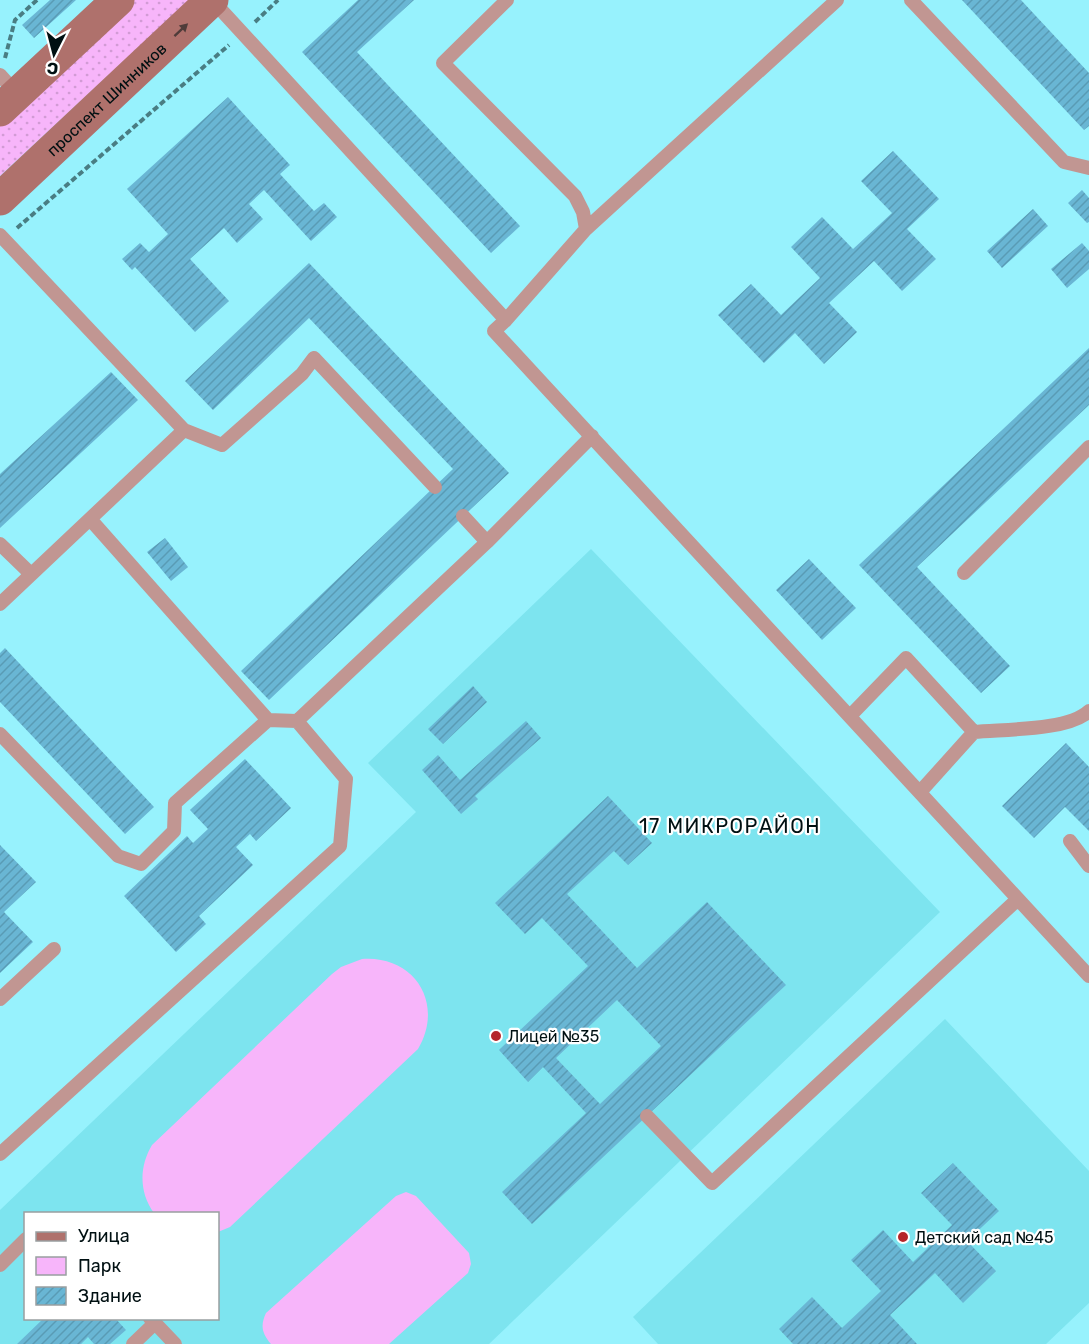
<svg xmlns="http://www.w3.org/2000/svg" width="1089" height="1344" font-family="Rubik,sans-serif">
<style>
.built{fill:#7de4ef;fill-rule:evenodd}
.green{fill:url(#green-dots)}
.pitch{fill:#f7b5fa}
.building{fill:url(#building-hatch);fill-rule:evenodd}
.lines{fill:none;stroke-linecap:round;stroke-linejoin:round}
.path{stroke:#497d83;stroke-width:4;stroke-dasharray:6 3;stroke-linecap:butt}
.lane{stroke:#c19692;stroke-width:14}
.secondary{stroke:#af716c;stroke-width:33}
.oneway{fill:#4f3c3a}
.poi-dot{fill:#b52529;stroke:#fff;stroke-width:2}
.labels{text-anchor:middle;stroke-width:4.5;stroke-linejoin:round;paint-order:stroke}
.street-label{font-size:16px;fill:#001012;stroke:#fff}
.poi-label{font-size:16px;fill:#001012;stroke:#fff;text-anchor:start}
.quarter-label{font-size:20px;letter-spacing:1.5px;fill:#001012;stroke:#fff}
</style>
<defs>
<pattern id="green-dots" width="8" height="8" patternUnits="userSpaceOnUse" patternTransform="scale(1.5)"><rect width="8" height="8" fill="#f7b5fa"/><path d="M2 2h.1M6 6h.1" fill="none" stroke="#d29bd5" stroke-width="1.8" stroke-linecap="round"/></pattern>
<pattern id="building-hatch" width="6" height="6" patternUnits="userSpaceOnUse" patternTransform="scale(1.5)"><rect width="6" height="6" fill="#69b6d4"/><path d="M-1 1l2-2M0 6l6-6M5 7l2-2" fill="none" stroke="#599bb5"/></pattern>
</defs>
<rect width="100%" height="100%" fill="#97f2fd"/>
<path class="built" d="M591 549 940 912 489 1344H0V1210L416 812 368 763ZM26 1214H218V1318H26Z
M945 1019 1089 1171V1303L1046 1344H658L633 1317Z"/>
<path class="green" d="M131 0H189L0 176V122Z"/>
<path class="pitch" d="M362 959C414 955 445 1003 418 1049L230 1227 218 1232V1214L154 1213C139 1192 139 1167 152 1145L332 974 341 967Z
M406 1192 416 1196 469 1253 471 1264 468 1273 389 1344H271C262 1333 260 1326 266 1313L396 1196Z"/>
<path class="building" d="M50 0H76L34 38 22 25Z
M358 0H414L357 52 520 226 491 253 302 52Z
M962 0H1021L1089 73V126L1084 130Z
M228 97 290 165 280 174 314 211 324 203 337 217 311 241 264 190 249 204 263 219 237 243 224 228 190 259 229 301 195 332 135 267 132 270 122 259 140 243 149 252 168 234 127 189Z
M893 151 939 199 907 229 936 259 902 291 874 261 829 303 857 332 824 364 795 333 764 363 718 315 751 284 781 315 820 278 791 247 822 217 853 249 892 213 861 181Z
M1082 190 1089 198V222L1087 223 1068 203Z
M1033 209 1048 226 1002 268 987 251Z
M1082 243 1089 251V269L1067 288 1051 269Z
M309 263 509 473 269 700 241 671 453 469 309 318 213 410 185 381Z
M1089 348V405L917 567 1010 666 981 693 859 565Z
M111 372 138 400 0 528V474Z
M165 538 188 567 171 581 147 552Z
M809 559 856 608 822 640 776 590Z
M5 648 154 807 125 834 0 702V653Z
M473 686 487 702 443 744 428 729Z
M526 721 541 738 475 796 478 799 461 814 422 770 438 755 460 780Z
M1066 743 1089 767V831L1065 807 1034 838 1002 806Z
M245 759 291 808 256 841 250 834 236 847 253 865 199 916 206 924 176 952 124 896 187 836 193 843 208 829 190 810Z
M608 796 652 843 628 865 614 851 567 894 637 968 707 902 786 985 532 1224 502 1192 586 1113 543 1067 528 1082 499 1050 588 966 542 918 525 934 495 903ZM617 1000 661 1046 600 1104 556 1058Z
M0 845 36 882 4 912 33 942 0 973Z
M953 1163 999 1211 967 1241 996 1271 963 1303 935 1273 890 1315 917 1344H793L779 1329 812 1297 842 1328 881 1291 851 1260 883 1230 913 1262 952 1225 921 1193Z
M44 1318H115L126 1330 110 1344H94L88 1337 81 1344H17Z"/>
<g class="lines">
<path class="path" d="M255 22 278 0
M5 58 15 20 37 0
M17 228 229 45"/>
<path class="lane" d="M212 0 506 320 494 331 1089 976
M911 0 1064 162 1089 168
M0 75 17 94
M586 229 837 0
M0 235 184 430 0 604
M506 320 586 229 583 212 575 196 443 63 507 0
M184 430 222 445 302 374 314 358 435 487
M90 519 268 720 297 721 487 542 463 516
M487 542 592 436
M0 544 31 574
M964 573 1089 447
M850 716 906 658 974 732C1003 729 1068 731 1089 711
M0 734 118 856 141 864 174 831 175 803 268 720
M920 792 974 732
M1070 841 1089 866
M0 999 54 949
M647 1116 712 1183 1018 899
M0 1154 340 846 346 779 297 721
M0 1265 26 1239
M155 1323 175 1344
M133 1344 155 1323 150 1318"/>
<g class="secondary">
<path d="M0 110 118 0"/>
<path id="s1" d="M0 199 212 0"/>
</g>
</g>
<defs><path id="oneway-solid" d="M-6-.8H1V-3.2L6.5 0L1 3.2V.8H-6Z" transform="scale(1.5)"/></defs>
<use class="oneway" href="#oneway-solid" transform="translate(181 30) rotate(-43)"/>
<g class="poi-dot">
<circle cx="496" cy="1036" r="6"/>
<circle cx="903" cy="1237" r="6"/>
</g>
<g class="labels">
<g class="street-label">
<text dy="6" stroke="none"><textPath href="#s1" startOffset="146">проспект Шинников</textPath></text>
</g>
<g class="poi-label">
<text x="508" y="1042">Лицей №35</text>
<text x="915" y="1243">Детский сад №45</text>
</g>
<g class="quarter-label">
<text x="730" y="833">17 МИКРОРАЙОН</text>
</g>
</g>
<rect x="24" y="1212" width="195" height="108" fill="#ffffff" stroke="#999fa0" stroke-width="1.5"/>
<rect x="36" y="1232" width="30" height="9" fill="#af716c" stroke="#999fa0" stroke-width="1.5"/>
<text x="78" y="1242" font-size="18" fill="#001012">Улица</text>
<rect x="36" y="1257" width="30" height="18" fill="#f7b5fa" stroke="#999fa0" stroke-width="1.5"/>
<text x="78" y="1272" font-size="18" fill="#001012">Парк</text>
<rect x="36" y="1287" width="30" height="18" fill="url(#building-hatch)" stroke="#999fa0" stroke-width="1.5"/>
<text x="78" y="1302" font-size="18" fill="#001012">Здание</text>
<g transform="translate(54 54) rotate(186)" stroke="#ffffff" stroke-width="4.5" paint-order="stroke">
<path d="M0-4.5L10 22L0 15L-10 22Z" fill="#001012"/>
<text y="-9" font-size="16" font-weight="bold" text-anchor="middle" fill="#001012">С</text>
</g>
</svg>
